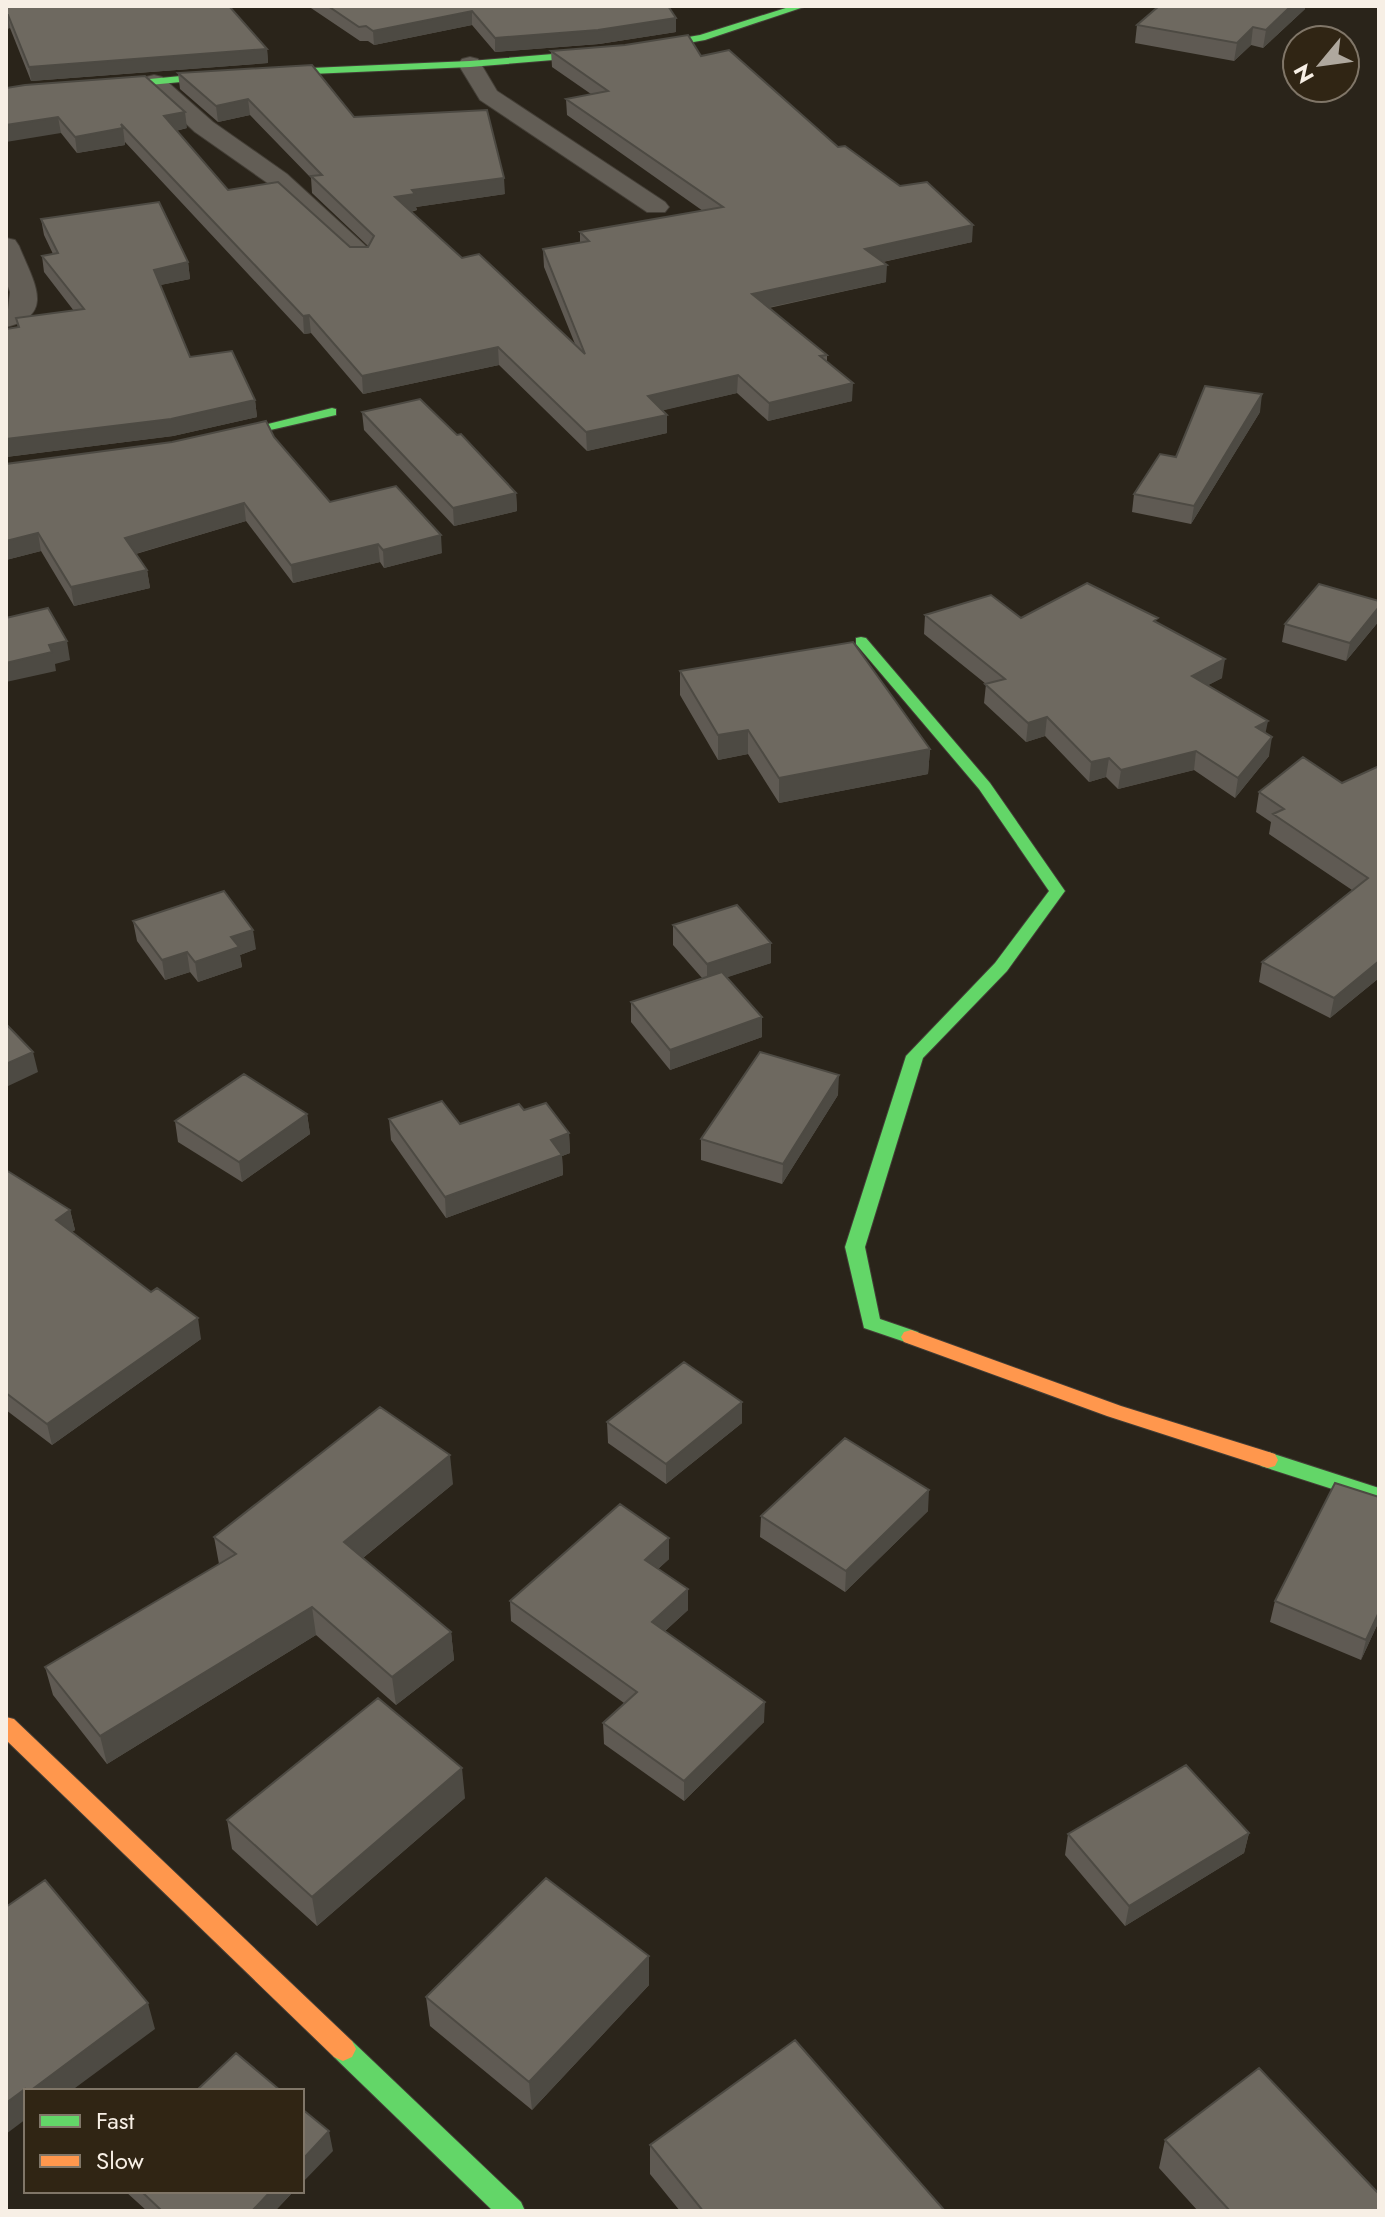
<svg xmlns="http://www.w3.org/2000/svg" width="1385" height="2217" font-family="Jost,sans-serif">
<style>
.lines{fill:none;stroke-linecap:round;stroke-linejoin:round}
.street-casing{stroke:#433e36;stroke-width:2}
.fast-casing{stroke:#433e36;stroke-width:2}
.slow-casing{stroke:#433e36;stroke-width:2}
.street{fill:#635e56;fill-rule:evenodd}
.fast{fill:#63d668;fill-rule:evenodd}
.slow{fill:#ff974d;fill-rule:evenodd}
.wall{fill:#5f5a53}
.shaded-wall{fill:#4d4a43}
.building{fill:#6e6960;stroke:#4d4a43;stroke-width:2}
</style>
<rect width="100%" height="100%" fill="#2a241a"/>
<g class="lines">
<g class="street-casing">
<path id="street" d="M470 57 478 59 497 91 665 202 669 207 665 212H647L480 100 458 64 462 59Z
M154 75 162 77 213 122 287 174 369 249 373 255 369 261H351L269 184 195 132 146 87 142 82 146 77Z
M6 238 15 240 19 246C33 281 57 315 6 327L10 292 6 281Z"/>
</g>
<g class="fast-casing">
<path id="fast" d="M792 6H807L705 40 625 54 470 67 223 78 76 92 6 95V89L76 86 223 72 470 61 625 48 700 35Z
M332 408 336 409V415L210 444 204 440Z
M861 637 866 638 990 783 1065 891 1007 971 923 1058 865 1247 880 1319 918 1332 921 1337 918 1342 911 1344 864 1328 845 1247 906 1056 995 963 1049 891 979 789 856 644V638Z
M1268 1452 1379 1488V1504L1261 1466 1258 1460 1261 1454Z
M343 2037 352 2041 521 2202 525 2211H493L334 2057 330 2049 334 2041Z"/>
</g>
<g class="slow-casing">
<path id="slow" d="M911 1330 1121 1406 1275 1454 1278 1460 1275 1466 1268 1468 1107 1416 904 1342 901 1337 904 1332Z
M6 1717 14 1719 352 2041 356 2049 352 2057 343 2061 334 2057 6 1740Z"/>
</g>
<use href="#street" class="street"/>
<use href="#fast" class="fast"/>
<use href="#slow" class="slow"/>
</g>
<path class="wall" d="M6 6 267 49 268 63 31 81 10 28 6 29Z
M308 6H668L676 18V32L599 44 495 52 472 25 374 45 368 41H360Z
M1159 6H1305V9L1263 48 1251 45 1234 61 1135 43 1137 25Z
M551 51 701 56 838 147 972 242 883 262 886 282 769 308 827 355V362L852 401 768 421 737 393 663 410 667 415V433L587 451 499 365 363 394 311 333 304 334 125 142V145L77 153 61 133 6 88 187 128 176 131 228 190 350 247 368 246 312 193 311 178 250 115 218 122 180 89 178 73 354 117 505 194 416 207 417 210 411 212 462 258 575 344 544 267 543 249 580 242V232L703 211 567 115 566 99 591 94 552 67Z
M41 219 188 262 190 279 160 285 190 357 255 400 257 417 173 436 6 457V329L18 328 16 318 74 311 44 272 42 256 53 254 44 235Z
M362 412 516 493 517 511 454 526 364 430Z
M1260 412 1191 524 1132 512 1134 494 1176 457Z
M274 437 330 502 442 553 384 568 380 562 293 583 246 521 136 554 147 570 150 588 74 606 41 551 6 560V464Z
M1379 601V621L1346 661 1282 642 1285 624Z
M925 615 1158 623 1222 678 1208 685 1266 733 1269 756 1235 798 1194 770 1118 789 1106 777 1089 782 1045 736 1026 742 984 703 986 684 924 634Z
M680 671 930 749 928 774 779 803 748 754 718 760 680 695Z
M1379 766V978L1330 1018 1259 982 1262 962 1352 890 1269 834 1271 822 1256 812 1259 792 1342 783Z
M133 921 256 949 240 955 242 967 198 982 190 972 165 980 137 941Z
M673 925 771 943V963L727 977 762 1017V1037L670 1070 631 1022V1002L702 978 673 945Z
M838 1095 782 1184 701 1160V1139Z
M524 1110 569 1133 570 1153 562 1156 563 1175 446 1218 391 1140 389 1119 460 1124Z
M307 1114 310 1134 242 1182 178 1142 175 1121Z
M6 1170 70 1210 75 1230 72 1232 201 1339 52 1445 6 1410Z
M607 1422 742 1423 666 1484 608 1443Z
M453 1484 363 1558 451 1632 454 1660 396 1705 316 1635 107 1764 53 1695 45 1667 219 1564 214 1537Z
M1379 1497V1621L1361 1660 1270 1622 1275 1601Z
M928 1511 845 1592 760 1537 761 1516Z
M669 1538V1559L658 1569 688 1610 665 1631 764 1722 684 1801 604 1744 603 1723 624 1703 511 1621 510 1601Z
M465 1798 317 1926 232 1849 227 1820Z
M1249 1833 1244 1853 1125 1926 1065 1855 1068 1834Z
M649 1985 532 2110 430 2026 426 1997Z
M1165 2140 1379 2211H1198L1159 2168Z
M650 2145 945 2211H680L650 2174Z
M125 2191H294L275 2211H147Z"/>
<path class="shaded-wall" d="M1291 6H1305V9L1263 48 1266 30Z
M472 11V25L374 45 373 31Z
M6 15H8L10 28 6 29Z
M676 18V32L599 44 495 52V38Z
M1253 27 1251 45 1234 61 1237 43Z
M267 49 268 63 31 81 29 67Z
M248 99 250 115 218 122 216 106Z
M185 112 187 128 166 133 164 116Z
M58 117 61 133 6 142V125Z
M123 128 125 145 77 153 75 137Z
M504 178 505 194 416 207 417 210 397 214 395 197 412 190Z
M973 225 972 242 864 266 865 249Z
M188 262 190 279 156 286 154 270Z
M887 265 886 282 752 311V294Z
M309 315 311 333 304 334 303 316Z
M498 347 499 365 363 394 362 376Z
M738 375 737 393 648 414V396Z
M853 383 852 401 768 421 769 403Z
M1262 394 1260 412 1191 524 1194 506Z
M255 400 257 417 173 436 6 457V439Z
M667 415V433L587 451 586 432Z
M516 493 517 511 454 526 453 508Z
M244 503 246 521 128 556 125 538Z
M38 533 41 551 6 560V541Z
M441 535 442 553 384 568 383 550Z
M378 544 380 562 293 583 291 565Z
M147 570 150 588 74 606 71 587Z
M1379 607V621L1346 661 1350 643Z
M67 641 70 660 55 664 56 671 6 682V663L49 645Z
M1225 659 1222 678 1189 695 1192 676Z
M1047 717 1045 736 1026 742 1028 723Z
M1268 721 1264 740 1256 727Z
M748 730V754L718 760V735Z
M1272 737 1269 756 1235 798 1238 778Z
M930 749 928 774 779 803V778Z
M1196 751 1194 770 1118 789 1121 770Z
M1109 758 1106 777 1089 782 1091 762Z
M253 930 256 949 240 955 242 967 198 982 195 962 231 937Z
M771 943V963L707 984V964Z
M187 952 190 972 165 980 162 960Z
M1379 961V978L1330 1018 1334 998Z
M762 1017V1037L670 1070V1050Z
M33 1052 38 1072 6 1087V1064Z
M839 1075 838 1095 782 1184 783 1164Z
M307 1114 310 1134 242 1182 239 1162Z
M569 1133 570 1153 562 1156 563 1175 446 1218 445 1197 551 1140Z
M70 1210 75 1230 60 1241 56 1220Z
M198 1318 201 1339 52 1445 47 1424Z
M742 1402V1423L666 1484V1464Z
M450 1455 453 1484 348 1570 344 1542Z
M929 1490 928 1511 845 1592 846 1571Z
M669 1538V1559L645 1581V1560Z
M688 1589V1610L652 1643V1622Z
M312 1607 316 1635 107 1764 100 1736Z
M1379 1612V1621L1361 1660 1366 1640Z
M451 1632 454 1660 396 1705 392 1677Z
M765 1702 764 1722 684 1801V1781Z
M462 1768 465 1798 317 1926 312 1897Z
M1249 1833 1244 1853 1125 1926 1129 1906Z
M649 1956V1985L532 2110 529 2082Z
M148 2003 155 2029 71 2091H30Z
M25 2089 26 2093V2119L6 2134V2103Z
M329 2131 333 2151 302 2183V2160Z
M271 2191H294L275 2211H252Z"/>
<path class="building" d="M6 6H229L267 49 29 67 8 15H6Z
M328 6H668L676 18 598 30 495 38 472 11 373 31 366 26 359 27Z
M1159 6H1291L1266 30 1253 27 1237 43 1137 25Z
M688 35 701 56 729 50 838 147 845 146 900 186 927 182 973 225 865 249 887 265 752 294 827 355 820 356 853 383 769 403 738 375 648 396 667 415 586 432 498 347 362 376 309 315 303 316 121 124 123 128 75 137 58 117 6 125V88L25 85 145 76 185 112 164 116 228 190 278 182 350 247H368L374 236 311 176 322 175 248 99 216 106 178 73 312 65 354 117 487 110 504 178 412 190 415 194 395 197 462 258 479 254 585 354 543 249 589 241 580 232 723 207 566 99 608 91 551 51 625 45Z
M159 202 188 262 154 270 190 357 232 351 255 400 171 419 6 439V329L19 327 16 318 84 309 42 256 58 253 41 219Z
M1205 386 1262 394 1194 506 1134 494 1160 454 1176 457Z
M420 399 457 435 461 434 516 493 453 508 362 412Z
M266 421 274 437 330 502 396 486 441 535 383 550 378 544 291 565 244 503 125 538 147 570 71 587 38 533 6 541V464L172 442Z
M1087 583 1158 618 1154 621 1225 659 1192 676 1268 721 1256 727 1272 737 1238 778 1196 751 1121 770 1109 758 1091 762 1047 717 1028 723 985 684 1005 679 925 615 991 595 1021 618Z
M1319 584 1379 601V607L1350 643 1285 624Z
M48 608 67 641 49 645 52 652 6 663V618Z
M853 642 930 749 779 778 748 730 718 735 680 671Z
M1303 757 1342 783 1379 766V961L1334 998 1262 962 1368 878 1273 814 1284 809 1259 792Z
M224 891 253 930 231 937 239 947 195 962 187 952 162 960 133 921Z
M737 905 771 943 707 964 673 925Z
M722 972 762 1017 670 1050 631 1002Z
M6 1024 33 1052 6 1064Z
M760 1052 839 1075 783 1164 701 1139Z
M244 1074 307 1114 239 1162 175 1121Z
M442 1101 460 1124 519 1104 524 1110 546 1103 569 1133 551 1140 562 1155 445 1197 389 1119Z
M6 1170 70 1210 56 1220 151 1292 157 1288 198 1318 47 1424 6 1393Z
M684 1362 742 1402 666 1464 607 1422Z
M380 1407 450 1455 344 1542 451 1632 392 1677 312 1607 100 1736 45 1667 236 1554 214 1537Z
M845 1438 929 1490 846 1571 761 1516Z
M1335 1483 1379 1497V1612L1366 1640 1275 1601Z
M620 1504 669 1538 645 1560 688 1589 652 1622 765 1702 684 1781 603 1723 637 1692 510 1601Z
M378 1698 462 1768 312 1897 227 1820Z
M1186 1765 1249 1833 1129 1906 1068 1834Z
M546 1878 649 1956 529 2082 426 1997Z
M45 1880 148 2003 30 2091H26L25 2089 6 2103V1907Z
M795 2040 945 2211H703L650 2145Z
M236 2053 281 2091H196Z
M1259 2068 1379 2194V2211H1230L1165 2140Z
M302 2109 329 2131 302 2160Z
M141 2191H271L252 2211H162Z"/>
<rect width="1385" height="2217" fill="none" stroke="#f7efe5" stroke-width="16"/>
<rect x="24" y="2089" width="280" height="104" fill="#302514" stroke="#807668" stroke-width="2"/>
<rect x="40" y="2115" width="40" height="12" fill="#63d668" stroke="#807668" stroke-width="2"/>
<text x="96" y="2129" font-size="24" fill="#f7efe5">Fast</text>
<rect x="40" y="2155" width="40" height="12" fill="#ff974d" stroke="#807668" stroke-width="2"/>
<text x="96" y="2169" font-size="24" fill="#f7efe5">Slow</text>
<g transform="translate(1321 64) rotate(241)"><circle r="38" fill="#302514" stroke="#807668" stroke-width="2"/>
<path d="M0-6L14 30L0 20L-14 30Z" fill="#afa89e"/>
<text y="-12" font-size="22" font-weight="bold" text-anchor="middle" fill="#f7efe5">N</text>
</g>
</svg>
